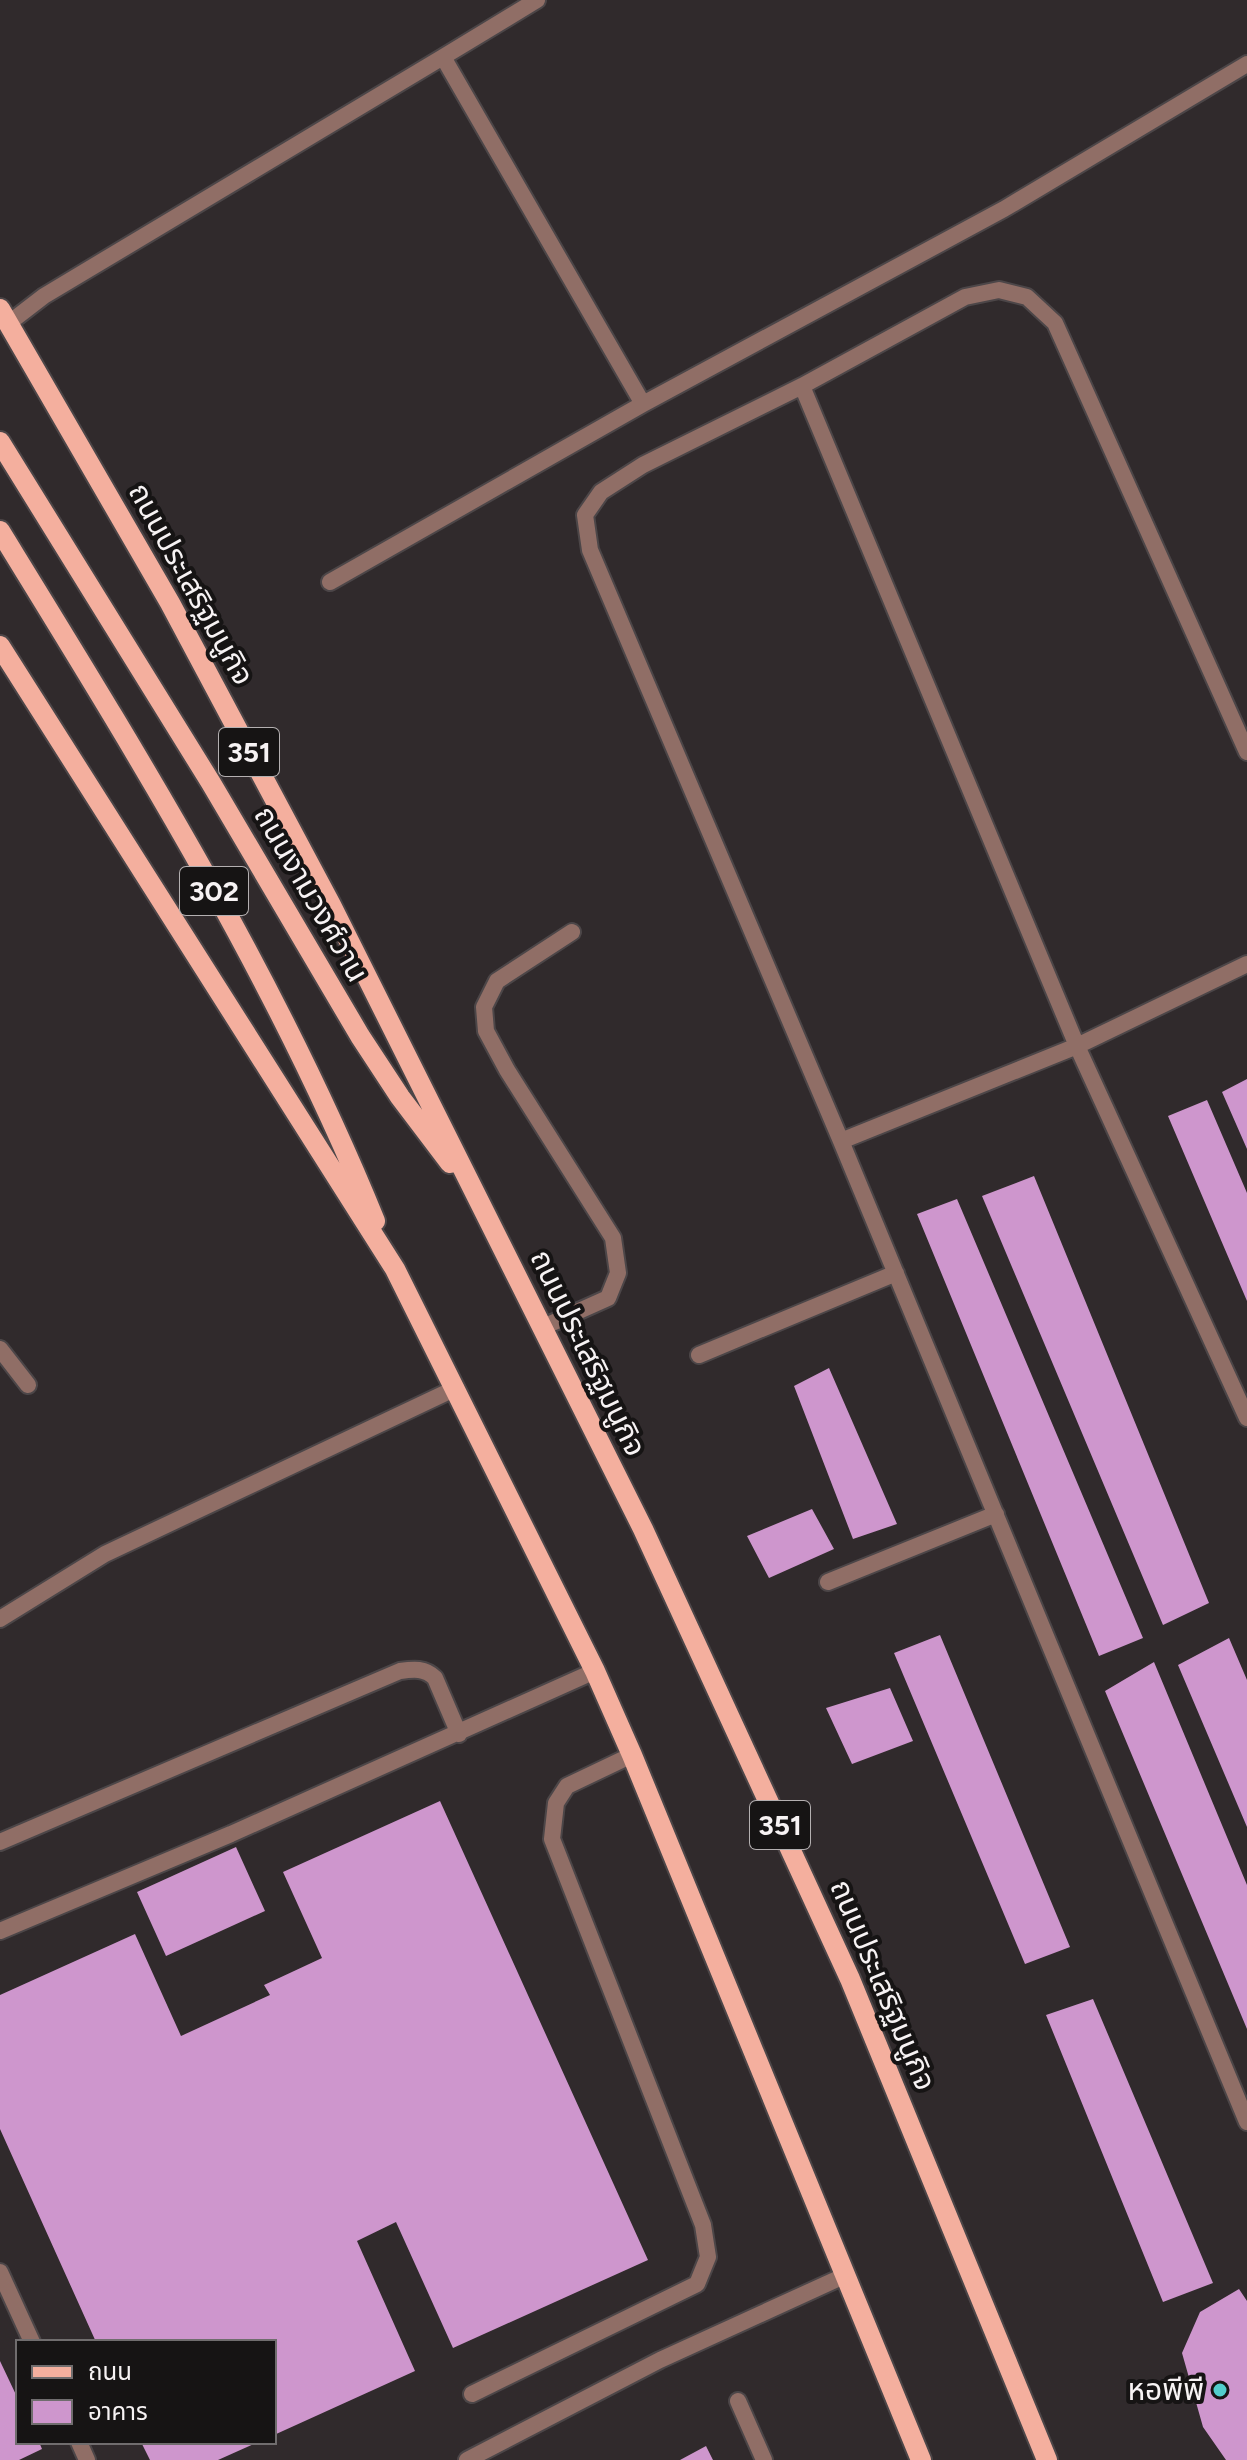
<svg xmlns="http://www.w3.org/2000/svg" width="1247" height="2460" font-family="Figtree,'Noto Sans Thai',sans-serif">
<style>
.building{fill:#ce96cd}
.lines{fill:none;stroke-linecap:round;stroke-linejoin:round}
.lane-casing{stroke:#4c4648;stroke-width:20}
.street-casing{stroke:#4c4648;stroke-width:20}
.primary-casing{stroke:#4c4648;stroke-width:24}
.lane{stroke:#906e66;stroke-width:16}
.street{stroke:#906e66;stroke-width:16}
.primary{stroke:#f4af9e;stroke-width:20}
.poi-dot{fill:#52cdcc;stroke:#161414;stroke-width:3}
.labels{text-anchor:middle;stroke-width:8;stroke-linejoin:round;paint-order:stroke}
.shield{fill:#161414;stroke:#b4b0b1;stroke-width:2}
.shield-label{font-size:28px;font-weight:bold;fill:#f7f3f4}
.street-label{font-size:30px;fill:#f7f3f4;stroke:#161414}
.poi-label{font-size:30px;fill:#f7f3f4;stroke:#161414;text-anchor:end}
</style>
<rect width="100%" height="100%" fill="#302a2c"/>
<path class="building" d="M1247 1079V1149L1222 1092Z
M1207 1100 1247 1193V1301L1168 1116Z
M1034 1176 1209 1603 1163 1625 982 1196Z
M957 1199 1143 1638 1099 1656 917 1214Z
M829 1368 897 1524 853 1539 794 1386Z
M812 1509 834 1549 769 1578 747 1536Z
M940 1635 1070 1947 1025 1964 894 1653Z
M1229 1638 1247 1680V1827L1178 1665Z
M1154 1662 1247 1885V2029L1105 1691Z
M890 1688 913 1741 852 1764 826 1708Z
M440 1801 648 2260 453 2348 396 2222 357 2241 415 2371 274 2435V2342H96L0 2129V1995L135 1934 181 2036 270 1995 264 1985 322 1958 283 1872Z
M236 1847 265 1911 166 1956 137 1892Z
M1093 1999 1213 2283 1163 2302 1046 2015Z
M1239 2289 1247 2301V2460H1226L1203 2427 1182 2353 1200 2312Z
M0 2361 18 2399V2442H39L42 2449 19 2460H0Z
M141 2442H258L218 2460H150Z
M706 2446 713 2460H680Z"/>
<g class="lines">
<g class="lane-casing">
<path id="lane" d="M443 57 537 0
M9 323 44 296 443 57 643 404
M330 582 643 404 1004 209 1247 64
M541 1328 608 1298 618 1273 613 1238 507 1070 486 1031 484 1007 497 981 572 932
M0 1349 28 1385
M0 1619 105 1554 456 1388
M0 1842 400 1671C414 1669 425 1668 435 1678L459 1734
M0 1931 231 1834 595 1671
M0 2272 32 2342
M738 2401 764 2460
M79 2442 87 2460"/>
</g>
<g class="street-casing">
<path id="street" d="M802 386 1077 1046 1247 1418
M1247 752 1055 323 1027 297 999 290 965 297 802 386 643 465 601 492 585 515 590 550 841 1141 1247 2122
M841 1141 1077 1046 1247 964
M699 1355 896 1273
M828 1582 996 1514
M472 2394 697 2284 708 2257 703 2225 552 1839 556 1803 567 1786 632 1755
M467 2460 660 2360 846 2275"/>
</g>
<g class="primary-casing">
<path id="primary" d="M0 309 170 603 331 905 643 1529 850 1979 1047 2460
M0 442 211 783 360 1036 400 1097 450 1163
M0 531C137 754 276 977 375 1221
M0 646 395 1269 595 1671 632 1755 921 2460"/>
</g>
<use href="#lane" class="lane"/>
<use href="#street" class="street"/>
<use href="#primary" class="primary"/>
</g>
<circle class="poi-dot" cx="1220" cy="2390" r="8"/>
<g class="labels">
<g class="shield">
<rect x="219" y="728" width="60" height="48" rx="6"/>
<rect x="180" y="867" width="68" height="48" rx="6"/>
<rect x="750" y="1801" width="60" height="48" rx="6"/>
</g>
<g class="shield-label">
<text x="249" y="762">351</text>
<text x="214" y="901">302</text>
<text x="780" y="1835">351</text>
</g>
<g class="street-label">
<text transform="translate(191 584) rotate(61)" y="10">ถนนประเสริฐมนูกิจ</text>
<text transform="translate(311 894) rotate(60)" y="10">ถนนงามวงศ์วาน</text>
<text transform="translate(588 1353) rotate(64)" y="10">ถนนประเสริฐมนูกิจ</text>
<text transform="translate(883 1985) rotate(67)" y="10">ถนนประเสริฐมนูกิจ</text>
</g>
<g class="poi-label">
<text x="1204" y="2400">หอพีพี</text>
</g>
</g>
<rect x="16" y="2340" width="260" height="104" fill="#161414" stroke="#706d6e" stroke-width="2"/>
<rect x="32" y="2366" width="40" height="12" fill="#f4af9e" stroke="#706d6e" stroke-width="2"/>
<text x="88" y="2380" font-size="24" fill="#f7f3f4">ถนน</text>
<rect x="32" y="2400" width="40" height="24" fill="#ce96cd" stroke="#706d6e" stroke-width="2"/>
<text x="88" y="2420" font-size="24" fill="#f7f3f4">อาคาร</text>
</svg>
